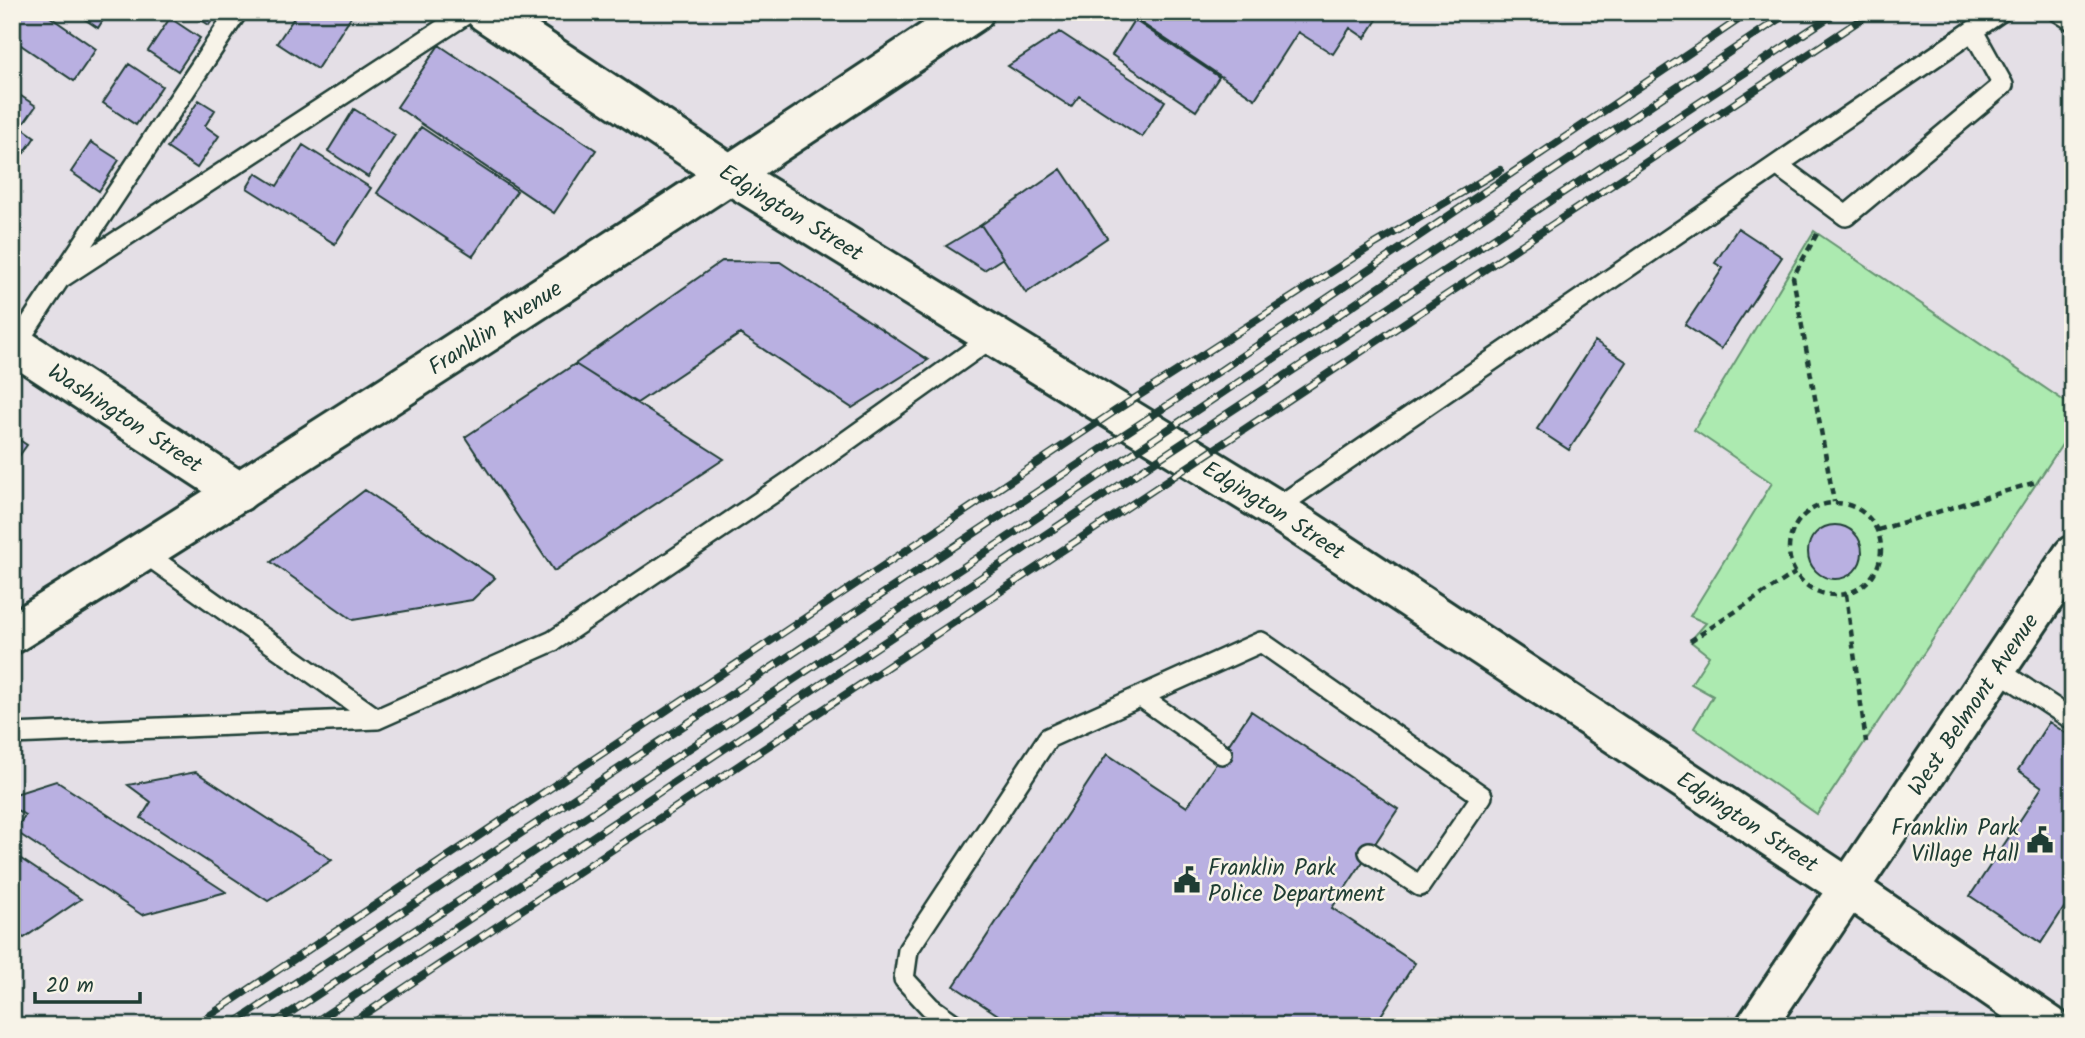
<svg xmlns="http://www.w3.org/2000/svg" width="2085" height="1038" font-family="Kalam,sans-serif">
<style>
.green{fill:#aceab0;stroke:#669472;stroke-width:2}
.building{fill:#b9b0e1;stroke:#1f3d34;stroke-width:2}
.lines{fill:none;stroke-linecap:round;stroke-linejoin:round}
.lane-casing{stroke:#1f3d34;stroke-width:24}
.street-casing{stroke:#1f3d34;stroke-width:44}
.secondary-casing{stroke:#1f3d34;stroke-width:44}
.path{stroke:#1f3d34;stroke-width:4.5;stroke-dasharray:7 5;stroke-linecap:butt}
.lane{stroke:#f7f3e8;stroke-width:19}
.street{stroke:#f7f3e8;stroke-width:38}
.secondary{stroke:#f7f3e8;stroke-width:38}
.rail-casing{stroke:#1f3d34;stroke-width:8}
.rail{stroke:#f7f3e8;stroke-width:5;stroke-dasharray:16;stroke-linecap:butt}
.labels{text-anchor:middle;stroke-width:5;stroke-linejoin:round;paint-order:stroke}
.street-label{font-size:23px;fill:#1f3d34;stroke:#f7f3e8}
.poi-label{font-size:23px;fill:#1f3d34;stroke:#f7f3e8;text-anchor:end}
</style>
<rect width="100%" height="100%" fill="#e4dfe6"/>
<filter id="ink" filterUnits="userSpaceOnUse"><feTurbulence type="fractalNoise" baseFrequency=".0143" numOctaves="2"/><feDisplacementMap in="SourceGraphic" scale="14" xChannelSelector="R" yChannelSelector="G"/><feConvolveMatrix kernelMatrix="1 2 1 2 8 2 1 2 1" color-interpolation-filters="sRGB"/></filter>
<g filter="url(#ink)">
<path class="green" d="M1814 231 2073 407V428L1817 814 1694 728 1713 696 1691 684 1709 656 1690 641 1706 623 1690 616 1772 483 1694 430Z"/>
<path class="building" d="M12 12H43L96 49 74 81 12 39Z
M74 12H108L98 28Z
M189 12H218L209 25Z
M298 12H354L317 69 277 43Z
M1125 12H1382L1365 38 1350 28 1333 54 1298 32 1255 99Z
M170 18 200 38 178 71 148 51Z
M1134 20 1219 77 1196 111 1112 55Z
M1060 32 1165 101 1142 137 1079 96 1071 107 1008 66Z
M439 45 596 150 554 213 397 107Z
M129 64 162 86 136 125 103 103Z
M12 90 36 106 21 127 35 137 24 153 12 145Z
M199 100 215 110 205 126 219 136 197 168 167 148Z
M354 109 395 135 368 177 328 151Z
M421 127 517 191 473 256 377 193Z
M91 142 119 160 99 191 71 172Z
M303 145 371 188 335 244 247 188 256 173 277 186Z
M1061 169 1107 238 1026 293 981 225Z
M981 225 1003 258 984 270 946 246Z
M1738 228 1782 257 1721 349 1685 325 1723 268 1715 263Z
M722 261 780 262 928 360 852 408 740 334 637 403 575 364Z
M1595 341 1627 362 1569 450 1537 429Z
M575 364 724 459 554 571 465 437Z
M12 435 27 445 12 466Z
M365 490 495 578 472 600 353 620 271 562Z
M1808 552a27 27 0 1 1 54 0a27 27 0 1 1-54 0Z
M1251 711 1398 809 1332 908 1415 963 1374 1026H1260L1256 1023 1254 1026H1015L954 986 1107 754 1187 807Z
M2049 722 2073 738V894L2041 943 1970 896 2042 787 2018 770Z
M196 772 332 860 268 901 141 818 151 802 128 785Z
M56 781 226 892 142 915 15 831 25 815 12 807V795Z
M12 853 81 899 24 938 12 930Z"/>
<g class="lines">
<g class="lane-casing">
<path id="lane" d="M2059 12 2073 21
M1777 165 1846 216 2003 85 1973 31
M61 278 469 12
M13 349 237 12
M1275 509 2000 12
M143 552 377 719 553 641 792 480 994 336
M1996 669 2073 720
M1141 697 1222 754
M12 734 377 719
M957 1026 930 1007 904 979 908 950 1048 738 1261 642 1482 796 1420 886 1369 852"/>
</g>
<g class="street-casing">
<g id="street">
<path id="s1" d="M485 12 731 175 1275 509 1847 887 2050 1026"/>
<path id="s2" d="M12 343 239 492"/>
</g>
</g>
<g class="secondary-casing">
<g id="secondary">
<path id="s3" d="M12 634C336 432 657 224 974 12"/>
<path id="s4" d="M1756 1026 2073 555"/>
</g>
</g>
<path class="path" d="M1817 234 1793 277 1834 502
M1789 549a46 46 0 1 1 92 0a46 46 0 1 1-92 0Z
M1878 530 2039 481
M1846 594 1866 742
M1690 641 1795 573"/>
<use href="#lane" class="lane"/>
<use href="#street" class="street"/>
<use href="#secondary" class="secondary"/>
<g class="rail-casing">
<path id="rail" d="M194 1026 1115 411 1370 247 1500 170
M230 1026 1221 370 1750 12
M270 1026 980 556 1789 12
M309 1026 1175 448 1837 12
M347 1026 1872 12"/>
</g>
<use href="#rail" class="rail"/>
</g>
</g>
<defs>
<g id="civic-bare" transform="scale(2.1)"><path d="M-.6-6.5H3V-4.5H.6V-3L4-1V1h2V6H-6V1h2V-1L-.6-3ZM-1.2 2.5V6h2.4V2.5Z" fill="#1f3d34" stroke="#f7f3e8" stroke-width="2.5" paint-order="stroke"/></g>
</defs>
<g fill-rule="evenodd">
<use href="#civic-bare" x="2040" y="840"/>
<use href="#civic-bare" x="1187" y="880"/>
</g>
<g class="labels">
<g class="street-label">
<text dy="8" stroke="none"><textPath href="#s1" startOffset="366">Edgington Street</textPath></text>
<text dy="8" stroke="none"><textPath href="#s3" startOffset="572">Franklin Avenue</textPath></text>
<text dy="8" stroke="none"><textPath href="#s2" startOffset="136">Washington Street</textPath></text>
<text dy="8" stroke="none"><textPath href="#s1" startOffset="933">Edgington Street</textPath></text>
<text dy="8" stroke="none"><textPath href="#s4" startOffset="388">West Belmont Avenue</textPath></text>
<text dy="8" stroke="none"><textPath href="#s1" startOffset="1500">Edgington Street</textPath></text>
</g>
<g class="poi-label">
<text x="2019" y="835">Franklin Park<tspan x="2019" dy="26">Village Hall</tspan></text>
<text x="1208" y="875" text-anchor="start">Franklin Park<tspan x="1208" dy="26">Police Department</tspan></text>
</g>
</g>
<rect width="2085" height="1038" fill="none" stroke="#f7f3e8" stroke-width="42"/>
<rect x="21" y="21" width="2043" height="996" fill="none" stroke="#1f3d34" stroke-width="2.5" filter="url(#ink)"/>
<path d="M35 992v10h105v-10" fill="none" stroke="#1f3d34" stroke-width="3.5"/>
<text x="46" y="992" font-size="21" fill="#1f3d34" stroke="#f7f3e8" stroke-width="5" paint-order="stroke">20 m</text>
</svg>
